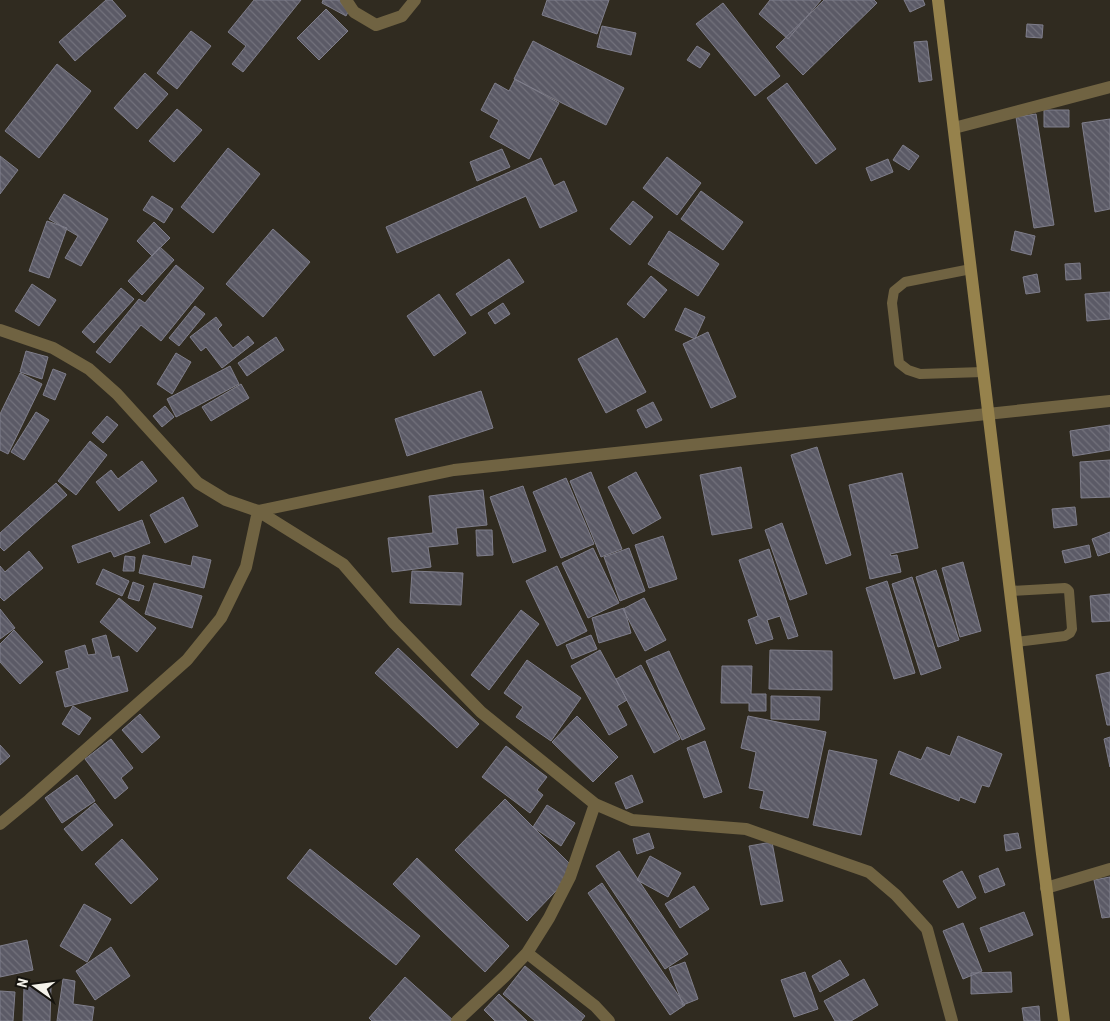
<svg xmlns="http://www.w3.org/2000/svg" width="1110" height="1021" font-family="'Roboto Condensed',sans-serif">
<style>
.building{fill:url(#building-back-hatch);stroke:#7f7e8b}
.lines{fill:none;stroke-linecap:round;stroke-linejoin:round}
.service{stroke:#706342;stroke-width:10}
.minor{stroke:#706342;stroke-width:12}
.secondary{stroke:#96824c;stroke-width:12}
</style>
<defs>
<pattern id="building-back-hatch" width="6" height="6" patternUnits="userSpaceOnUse" patternTransform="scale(1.25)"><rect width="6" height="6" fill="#5b5a66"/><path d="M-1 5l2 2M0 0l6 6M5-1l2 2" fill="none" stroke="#73727c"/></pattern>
</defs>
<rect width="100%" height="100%" fill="#302b20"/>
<path class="building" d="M106 0H112L126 16 75 61 59 42Z
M254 0H301L243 72 232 64 246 46 228 32Z
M323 0H345L352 4 346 16 322 3Z
M547 0H609L597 34 542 15Z
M770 0H821L788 39 759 14Z
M824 0H874L877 3 803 75 776 47Z
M904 0H923L925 5 910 12Z
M723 3 780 76 755 96 696 24Z
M326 9 348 31 319 60 297 38Z
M1027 24 1043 25 1042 38 1026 37Z
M602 26 636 33 631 55 597 47Z
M191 31 211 46 177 89 157 73Z
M533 41 624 88 606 125 514 79Z
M927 41 932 80 919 82 914 42Z
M697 46 710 54 700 68 687 60Z
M57 64 91 91 39 158 5 131Z
M145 73 168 94 137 129 114 108Z
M515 79 559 103 529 159 490 137 499 120 481 110 495 83 509 91Z
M787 83 836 149 816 164 767 98Z
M177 109 202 130 174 162 149 141Z
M1044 110H1069V127H1044Z
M1036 114 1054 225 1034 228 1016 117Z
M1110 119V209L1095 212 1082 123Z
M903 145 919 156 909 170 893 160Z
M228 148 260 174 213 233 181 207Z
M502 149 510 167 477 181 470 162Z
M0 156 18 170 0 194Z
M667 157 701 183 677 215 643 188Z
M541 158 554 186 564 181 577 211 540 228 526 196 397 253 386 227Z
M888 159 893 172 871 181 866 168Z
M701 191 743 222 723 250 681 219Z
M64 194 108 219 81 266 65 258 78 236 49 219Z
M152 196 173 209 164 223 143 210Z
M633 201 653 217 630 245 610 229Z
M47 221 67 228 49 278 29 271Z
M154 222 170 238 152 256 137 241Z
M273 229 310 262 263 317 226 284Z
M669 231 719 264 698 296 648 264Z
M1015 231 1035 236 1031 255 1011 250Z
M160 247 174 260 142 295 128 281Z
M509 259 524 282 471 316 456 294Z
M1080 263 1081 279 1066 280 1065 264Z
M176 265 204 288 161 341 141 325 110 363 96 352 139 299 145 303Z
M1037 274 1040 292 1026 294 1023 277Z
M651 276 667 290 644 318 627 304Z
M32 284 56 300 39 326 15 311Z
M121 288 134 299 94 343 82 332Z
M1110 292V319L1087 321 1085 294Z
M439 294 466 333 434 356 407 316Z
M503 303 510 314 495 324 488 313Z
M195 306 205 314 179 346 169 338Z
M685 308 705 317 695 339 675 330Z
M216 317 222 325 218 329 233 348 248 336 254 343 222 368 206 347 201 351 190 337Z
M708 332 736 397 711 408 683 344Z
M276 337 284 350 247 376 238 363Z
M617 338 646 392 606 413 578 359Z
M26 351 48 357 42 379 20 372Z
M176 353 191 362 172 394 157 384Z
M230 366 239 384 176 417 167 399Z
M53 369 66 374 55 400 43 395Z
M20 373 42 384 8 454 0 450V414Z
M241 384 249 398 211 421 202 407Z
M481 391 493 428 407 456 395 419Z
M653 402 662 420 646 428 637 410Z
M165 406 174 417 162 427 153 416Z
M36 412 49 420 24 460 11 452Z
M107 416 118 425 103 443 92 433Z
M1110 425V450L1073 456 1070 431Z
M90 441 107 455 76 495 58 481Z
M817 447 851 555 826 564 791 455Z
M1110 460V497L1081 498 1080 462Z
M142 461 157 481 119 511 96 482 111 470 118 479Z
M741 467 752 528 712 535 700 475Z
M591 472 622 549 601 557 570 481Z
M636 472 661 518 633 534 608 487Z
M902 473 918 548 890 554 891 556 897 555 901 572 870 579 849 485Z
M566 478 594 544 561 558 533 492Z
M56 483 67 495 4 551 0 547V533Z
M523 486 546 551 513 563 490 497Z
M483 490 487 525 456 528 458 544 428 547 431 567 392 572 388 538 433 533 429 496Z
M183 497 198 526 165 543 150 515Z
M1075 507 1077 525 1054 528 1052 509Z
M142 520 150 543 114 557 111 551 78 563 72 546Z
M782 523 807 594 790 600 765 530Z
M476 530H492L493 555 477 556Z
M1110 532V552L1098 556 1092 539Z
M663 536 677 579 649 588 635 545Z
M1089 545 1091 557 1065 563 1062 551Z
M593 548 619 603 588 618 562 563Z
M629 548 645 591 620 601 604 557Z
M769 549 798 636 788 639 780 616 767 620 773 639 756 644 748 620 758 616 739 560Z
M29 551 43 568 4 601 0 597V566L5 572Z
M143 555 191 566 193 556 211 560 204 588 139 573Z
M125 556 135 557 134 571H123Z
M963 562 981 631 960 637 942 568Z
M557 566 587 631 557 646 526 581Z
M103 569 129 581 122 596 96 584Z
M936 570 959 640 938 647 916 577Z
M412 571 463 573 461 605 410 603Z
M912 577 941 668 921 675 892 584Z
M887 581 915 673 894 679 866 588Z
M133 582 144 586 139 601 128 598Z
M154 583 202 596 192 628 145 614Z
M1110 594V621L1092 622 1090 596Z
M119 598 156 628 137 652 100 622Z
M644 598 666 640 645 651 623 609Z
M624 608 631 633 599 643 592 618Z
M0 609 15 628 0 639Z
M521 610 539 624 489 690 471 675Z
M14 630 43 662 20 684 0 662V644Z
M106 635 112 658 119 656 128 691 65 707 56 672 69 668 65 651 85 645 88 655 96 654 92 639Z
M591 635 597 649 572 659 566 645Z
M398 648 479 724 457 748 375 673Z
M600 650 627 700 617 706 627 725 609 735 571 666Z
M770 650 832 651V690L769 689Z
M669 651 705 729 682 740 646 661Z
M527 660 581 698 551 741 516 717 523 707 504 693Z
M641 665 680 739 654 753 616 679Z
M722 666H752L751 694H766V711H749V703H721Z
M1110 672V725H1107L1096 675Z
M771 696 820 697 819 720 771 719Z
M73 706 91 718 79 735 62 724Z
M140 714 160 737 142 753 122 730Z
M577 716 618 757 593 782 552 742Z
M748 716 826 732 808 818 760 808 764 791 749 788 756 752 741 748Z
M958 736 1002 754 989 787 982 785 975 803 960 797 959 801 890 774 899 751 921 760 927 747 950 756Z
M1110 737V767L1104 739Z
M111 739 133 768 121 778 128 788 115 799 85 759Z
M705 741 722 792 704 798 687 748Z
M0 745 10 756 0 765Z
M506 746 547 777 537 790 543 795 530 813 482 777Z
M829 750 877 760 861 835 813 825Z
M77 775 95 801 62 823 45 798Z
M632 775 643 802 626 809 615 783Z
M505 799 576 870 527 921 455 850Z
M95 803 113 825 82 851 64 829Z
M547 805 575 823 561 846 533 827Z
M649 833 654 848 637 854 633 839Z
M1018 833 1021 848 1006 851 1004 835Z
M122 839 158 879 131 904 95 864Z
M772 842 783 901 761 905 749 846Z
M310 849 420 936 396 965 287 878Z
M619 851 688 954 665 969 596 866Z
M650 856 681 873 668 897 637 880Z
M417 858 509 946 485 972 393 884Z
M998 868 1005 885 985 893 979 876Z
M962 871 976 898 958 908 943 881Z
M1110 877V917L1102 918 1094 880Z
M602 883 685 1005 670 1015 588 893Z
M694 886 709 909 680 928 665 904Z
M84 904 111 919 87 962 60 946Z
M1024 912 1033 935 989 952 980 928Z
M963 923 982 971 963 979 943 931Z
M27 940 33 970 0 977V946Z
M111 947 130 976 95 1000 76 971Z
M840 960 849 975 820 992 812 976Z
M685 962 698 999 683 1005 669 968Z
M525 966 585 1016 581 1021H535L503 994Z
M805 972 818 1009 794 1017 781 980Z
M1011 972 1012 992 971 994V973Z
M405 977 454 1021H372L369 1018Z
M63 979 75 981 73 1004 94 1007 92 1021H57Z
M864 979 878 1005 851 1021H835L824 1001Z
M24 987H51L50 1021H23Z
M0 991 15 992 13 1021H0Z
M499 994 527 1021H495L484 1010Z
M1039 1006 1040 1021H1024L1022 1008Z"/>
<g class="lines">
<path class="service" d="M971 269 905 282 894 291 892 303 899 363 908 370 920 374 983 372
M1010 591 1065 588 1067 589 1069 591 1072 629 1070 633 1065 636 1016 642"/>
<path class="minor" d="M346 0 354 12 376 25 402 16 415 0
M954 128 1110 87
M0 330 53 348 89 369 117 394 198 483 226 500 258 511 454 470 1110 401
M0 824 29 800 187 660 221 618 246 567 258 511 343 564 394 623 481 712 595 804 632 820 746 829 869 872 896 895 927 929 952 1021
M1046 888 1110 869
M527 953 595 1006 609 1021
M457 1021 505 976 527 953 549 918 570 877 595 804"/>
<path class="secondary" d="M938 0 1042 854 1064 1021"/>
</g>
<g transform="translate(35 986) rotate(284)" stroke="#16140f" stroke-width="4" paint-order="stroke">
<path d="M0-4L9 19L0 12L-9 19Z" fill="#f4f2ea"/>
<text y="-8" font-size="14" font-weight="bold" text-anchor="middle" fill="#f4f2ea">N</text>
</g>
</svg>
